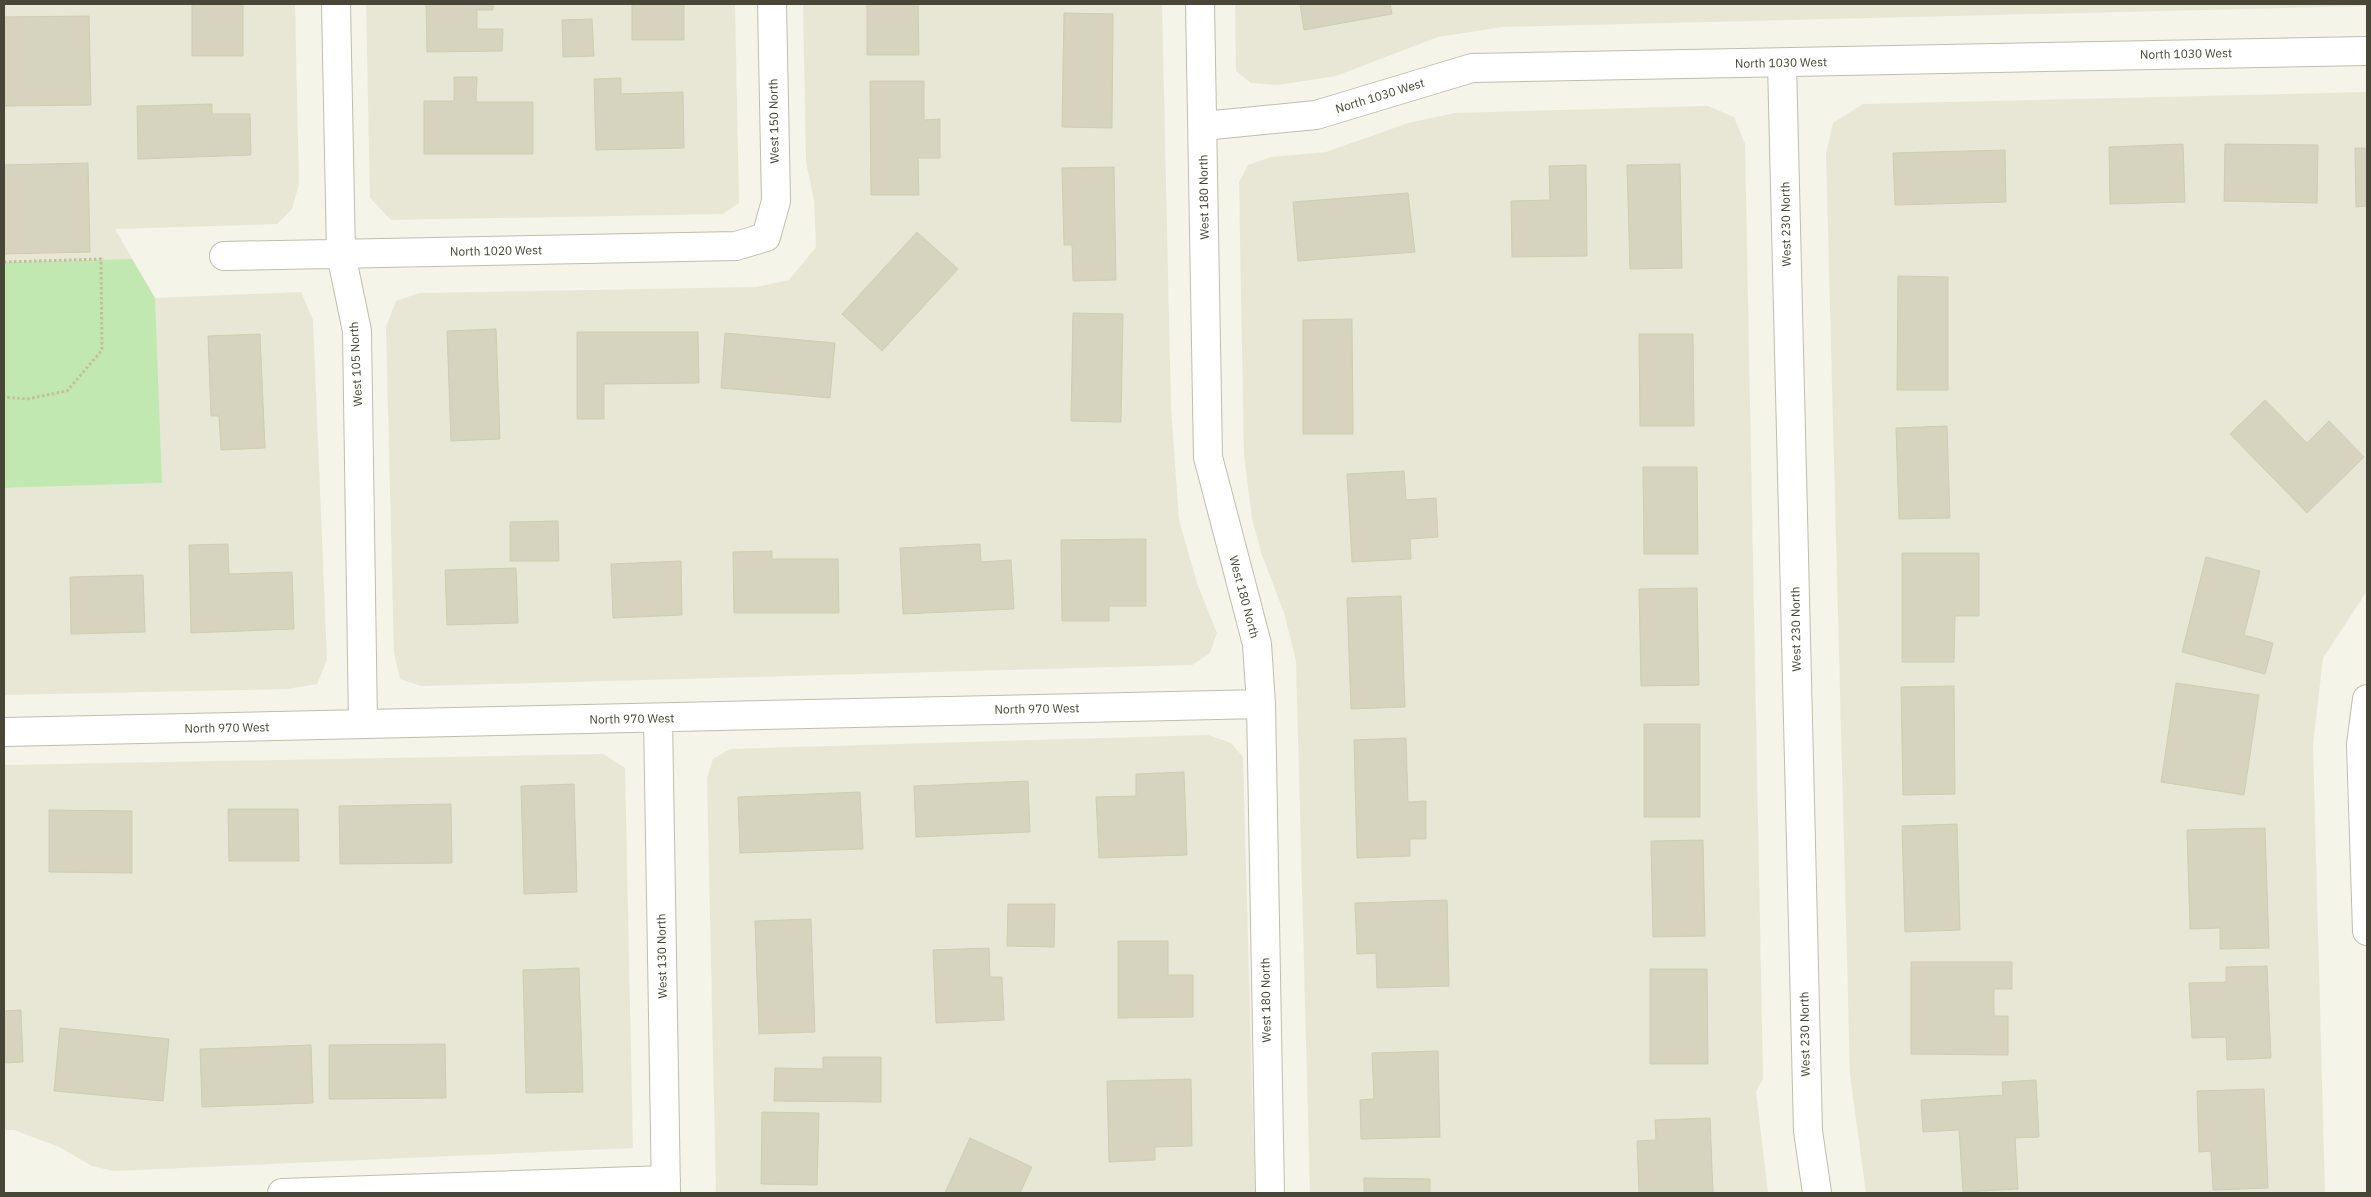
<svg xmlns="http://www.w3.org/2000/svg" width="2371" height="1197" font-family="'IBM Plex Sans',sans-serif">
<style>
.residential{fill:#e8e7d6}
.green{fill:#c1e8b1}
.building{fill:#d6d3be;stroke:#d1cdb1}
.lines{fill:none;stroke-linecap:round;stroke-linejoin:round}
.street-casing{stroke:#c0beab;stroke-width:30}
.path{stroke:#c2be9c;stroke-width:3;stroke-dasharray:2.5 2.5;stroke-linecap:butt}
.street{stroke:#fff;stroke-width:28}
.labels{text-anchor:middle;stroke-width:4.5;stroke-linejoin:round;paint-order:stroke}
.street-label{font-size:12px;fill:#484637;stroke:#fff}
</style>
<rect width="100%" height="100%" fill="#f4f4e8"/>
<path class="residential" d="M4 4H295L299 184 292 209 277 224 115 229 155 298 301 292 313 320 327 660 317 684 287 689 4 695V488L162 483 4 407Z
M366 4H735L739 203 723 214 391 220 370 198Z
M803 4H1162L1171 408 1179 520 1197 583 1217 633 1210 653 1192 665 421 686 400 679 394 653 386 327 396 301 419 293 756 287 789 280 816 247 814 200 806 162Z
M1235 4H2367V6L1503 27 1438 37 1336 76 1278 85 1251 83 1236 71Z
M2367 92V591L2323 658 2313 745 2325 1193H1866L1850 1075 1826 154 1833 123 1863 104Z
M1708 106 1734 117 1745 144 1763 1079 1756 1091 1768 1193H1310L1296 661 1284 613 1262 555 1252 519 1244 455 1239 182 1248 165 1271 157 1326 152 1408 123 1455 113Z
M1208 735 1231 743 1243 757 1255 1193H716L707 778 713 759 730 749Z
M603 754 625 768 633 1148 114 1171 92 1166 59 1147 14 1130H4V765Z"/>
<path class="green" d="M132 259 155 298 162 483 4 488V262Z"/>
<path class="building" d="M192 4H243V56H192Z
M426 4H493V10H477V29H503L502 51 427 52Z
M632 4H684V40H632Z
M867 4H918L919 55H867Z
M1300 4H1390L1392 14 1304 30Z
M1064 13 1113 14 1112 128 1062 127Z
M89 16 91 105 4 106V17Z
M592 19 594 56 563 57 562 20Z
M454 77H477L476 102H533V154H424V101H454Z
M621 78V94L683 92 684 148 596 150 594 79Z
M870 81H924V120L940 119V158H918L919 195H871Z
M212 104V114H250L251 155 138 159 137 106Z
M2183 144 2185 202 2110 204 2109 147Z
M2225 144 2318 145 2317 203 2224 201Z
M2355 148H2367V206L2356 207Z
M2005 150 2006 202 1895 205 1893 153Z
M88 163 90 252 4 254V165Z
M1680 164 1682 268 1630 269 1627 165Z
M1586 165 1587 256 1512 257 1511 201 1550 200 1549 166Z
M1114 167 1116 280 1073 281 1072 245H1064L1062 168Z
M1408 193 1415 252 1298 261 1293 202Z
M917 232 958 269 882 351 842 314Z
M1898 276 1948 277V390H1897Z
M1073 313 1123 314 1121 422 1071 421Z
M1352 319 1353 434H1303V320Z
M496 329 500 439 451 441 447 331Z
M577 332H698L699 383 604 384V419H577Z
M725 333 835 343 830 398 721 388Z
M260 334 265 448 221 450 219 416H211L208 336Z
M1639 334H1693L1694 426H1640Z
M2265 400 2307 443 2329 421 2364 457 2307 513 2230 434Z
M1947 426 1950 518 1899 519 1896 428Z
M1643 467H1697L1698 554H1644Z
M1404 471 1406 500 1436 498 1438 537 1410 539 1411 559 1352 562 1347 474Z
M558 521 559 561H510V522Z
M1146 539V606H1109V621H1062L1061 540Z
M228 544 229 574 292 572 294 629 191 633 189 545Z
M980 544 981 562 1011 560 1014 609 903 614 900 548Z
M772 551V559H838L839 613H734L733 552Z
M1902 553H1979V616H1955L1954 662H1902Z
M2206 557 2260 571 2244 635 2273 643 2265 674 2182 652Z
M681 561 682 615 613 618 611 564Z
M516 568 518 623 447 625 445 570Z
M143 575 145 632 71 634 70 577Z
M1697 588 1699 685 1641 686 1639 589Z
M1401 596 1405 707 1351 709 1347 598Z
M2176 683 2259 695 2244 795 2161 782Z
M1954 686 1955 794 1903 795 1901 687Z
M1644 724H1700V817H1644Z
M1406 738 1408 802 1426 801V839H1410V856L1357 858 1354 740Z
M1184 772 1187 855 1099 858 1096 797 1136 796V774Z
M1028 781 1030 832 916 837 914 786Z
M574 784 577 892 524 894 521 786Z
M860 792 863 849 740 853 738 797Z
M451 804 452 863 340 864 339 806Z
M228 809H298L299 861H229Z
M49 810 132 811V873L49 872Z
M1957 824 1960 930 1905 932 1902 826Z
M2265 828 2269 948 2220 949V928L2190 929 2187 830Z
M1703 840 1705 936 1653 937 1651 841Z
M1447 900 1449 986 1377 988 1376 953 1357 954 1355 903Z
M1008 904H1055L1054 947 1007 946Z
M811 919 815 1032 759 1034 755 921Z
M1118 941H1168V975H1193V1017L1118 1018Z
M989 948 990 977H1002L1004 1020 936 1023 933 950Z
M1911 962H2012V989H1994V1016H2008V1055L1911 1054Z
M2267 966 2271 1058 2227 1060 2226 1037 2192 1038 2189 983 2226 982V967Z
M579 968 583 1092 526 1093 523 970Z
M1650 969H1707L1708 1064H1650Z
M21 1010 23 1062 4 1063V1011Z
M60 1028 169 1039 163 1101 54 1091Z
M445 1044 446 1098 329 1099V1045Z
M311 1045 313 1103 202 1107 200 1049Z
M1438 1051 1440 1137 1361 1139 1360 1100 1374 1099 1372 1053Z
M823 1057H881V1102L774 1101 775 1068 823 1069Z
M1191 1079 1192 1146 1155 1147V1160L1109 1162 1107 1081Z
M2036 1080 2039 1137 2015 1138 2018 1189 1963 1192 1959 1130 1923 1132 1921 1100 2003 1095 2002 1082Z
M2264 1089 2268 1188 2213 1190 2211 1151 2199 1152 2197 1091Z
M762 1112 819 1113 817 1185 761 1184Z
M1710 1118 1713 1193H1639L1637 1141 1656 1140 1655 1120Z
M970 1138 1032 1167 1020 1193H945Z
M1364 1178 1430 1179V1193H1364Z"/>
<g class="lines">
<g class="street-casing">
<path id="street" d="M336 4 341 254 357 331 363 724
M1200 4 1208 457 1257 644 1261 704 1270 1193
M1782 63 1808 1131 1817 1193
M1203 126 1316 115 1472 68 2367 51
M224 256 736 246 766 237 776 201 772 4
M2367 699 2361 744 2367 931
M658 718 666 1193
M4 732 1261 704
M282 1193 666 1180"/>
</g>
<path class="path" d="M4 262 101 259 102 350 67 391 27 399 4 397"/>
<use href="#street" class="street"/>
</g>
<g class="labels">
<g class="street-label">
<text transform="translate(2186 54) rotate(-1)" y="4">North 1030 West</text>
<text transform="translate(1781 63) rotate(-1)" y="4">North 1030 West</text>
<text transform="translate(1380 96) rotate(-17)" y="4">North 1030 West</text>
<text transform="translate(774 121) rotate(-91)" y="4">West 150 North</text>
<text transform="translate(1204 197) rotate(-91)" y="4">West 180 North</text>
<text transform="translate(1786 224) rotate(-91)" y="4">West 230 North</text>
<text transform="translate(496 251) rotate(-1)" y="4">North 1020 West</text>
<text transform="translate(356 364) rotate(-93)" y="4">West 105 North</text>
<text transform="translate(1244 597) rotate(75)" y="4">West 180 North</text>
<text transform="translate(1796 629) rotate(-91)" y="4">West 230 North</text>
<text transform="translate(1037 709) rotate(-1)" y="4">North 970 West</text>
<text transform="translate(632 719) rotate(-1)" y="4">North 970 West</text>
<text transform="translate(227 728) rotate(-1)" y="4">North 970 West</text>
<text transform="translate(662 956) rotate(-91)" y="4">West 130 North</text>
<text transform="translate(1266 1000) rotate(-91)" y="4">West 180 North</text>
<text transform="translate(1805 1034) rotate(-91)" y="4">West 230 North</text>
</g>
</g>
<rect width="2371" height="1197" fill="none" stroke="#484637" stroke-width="10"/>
</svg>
